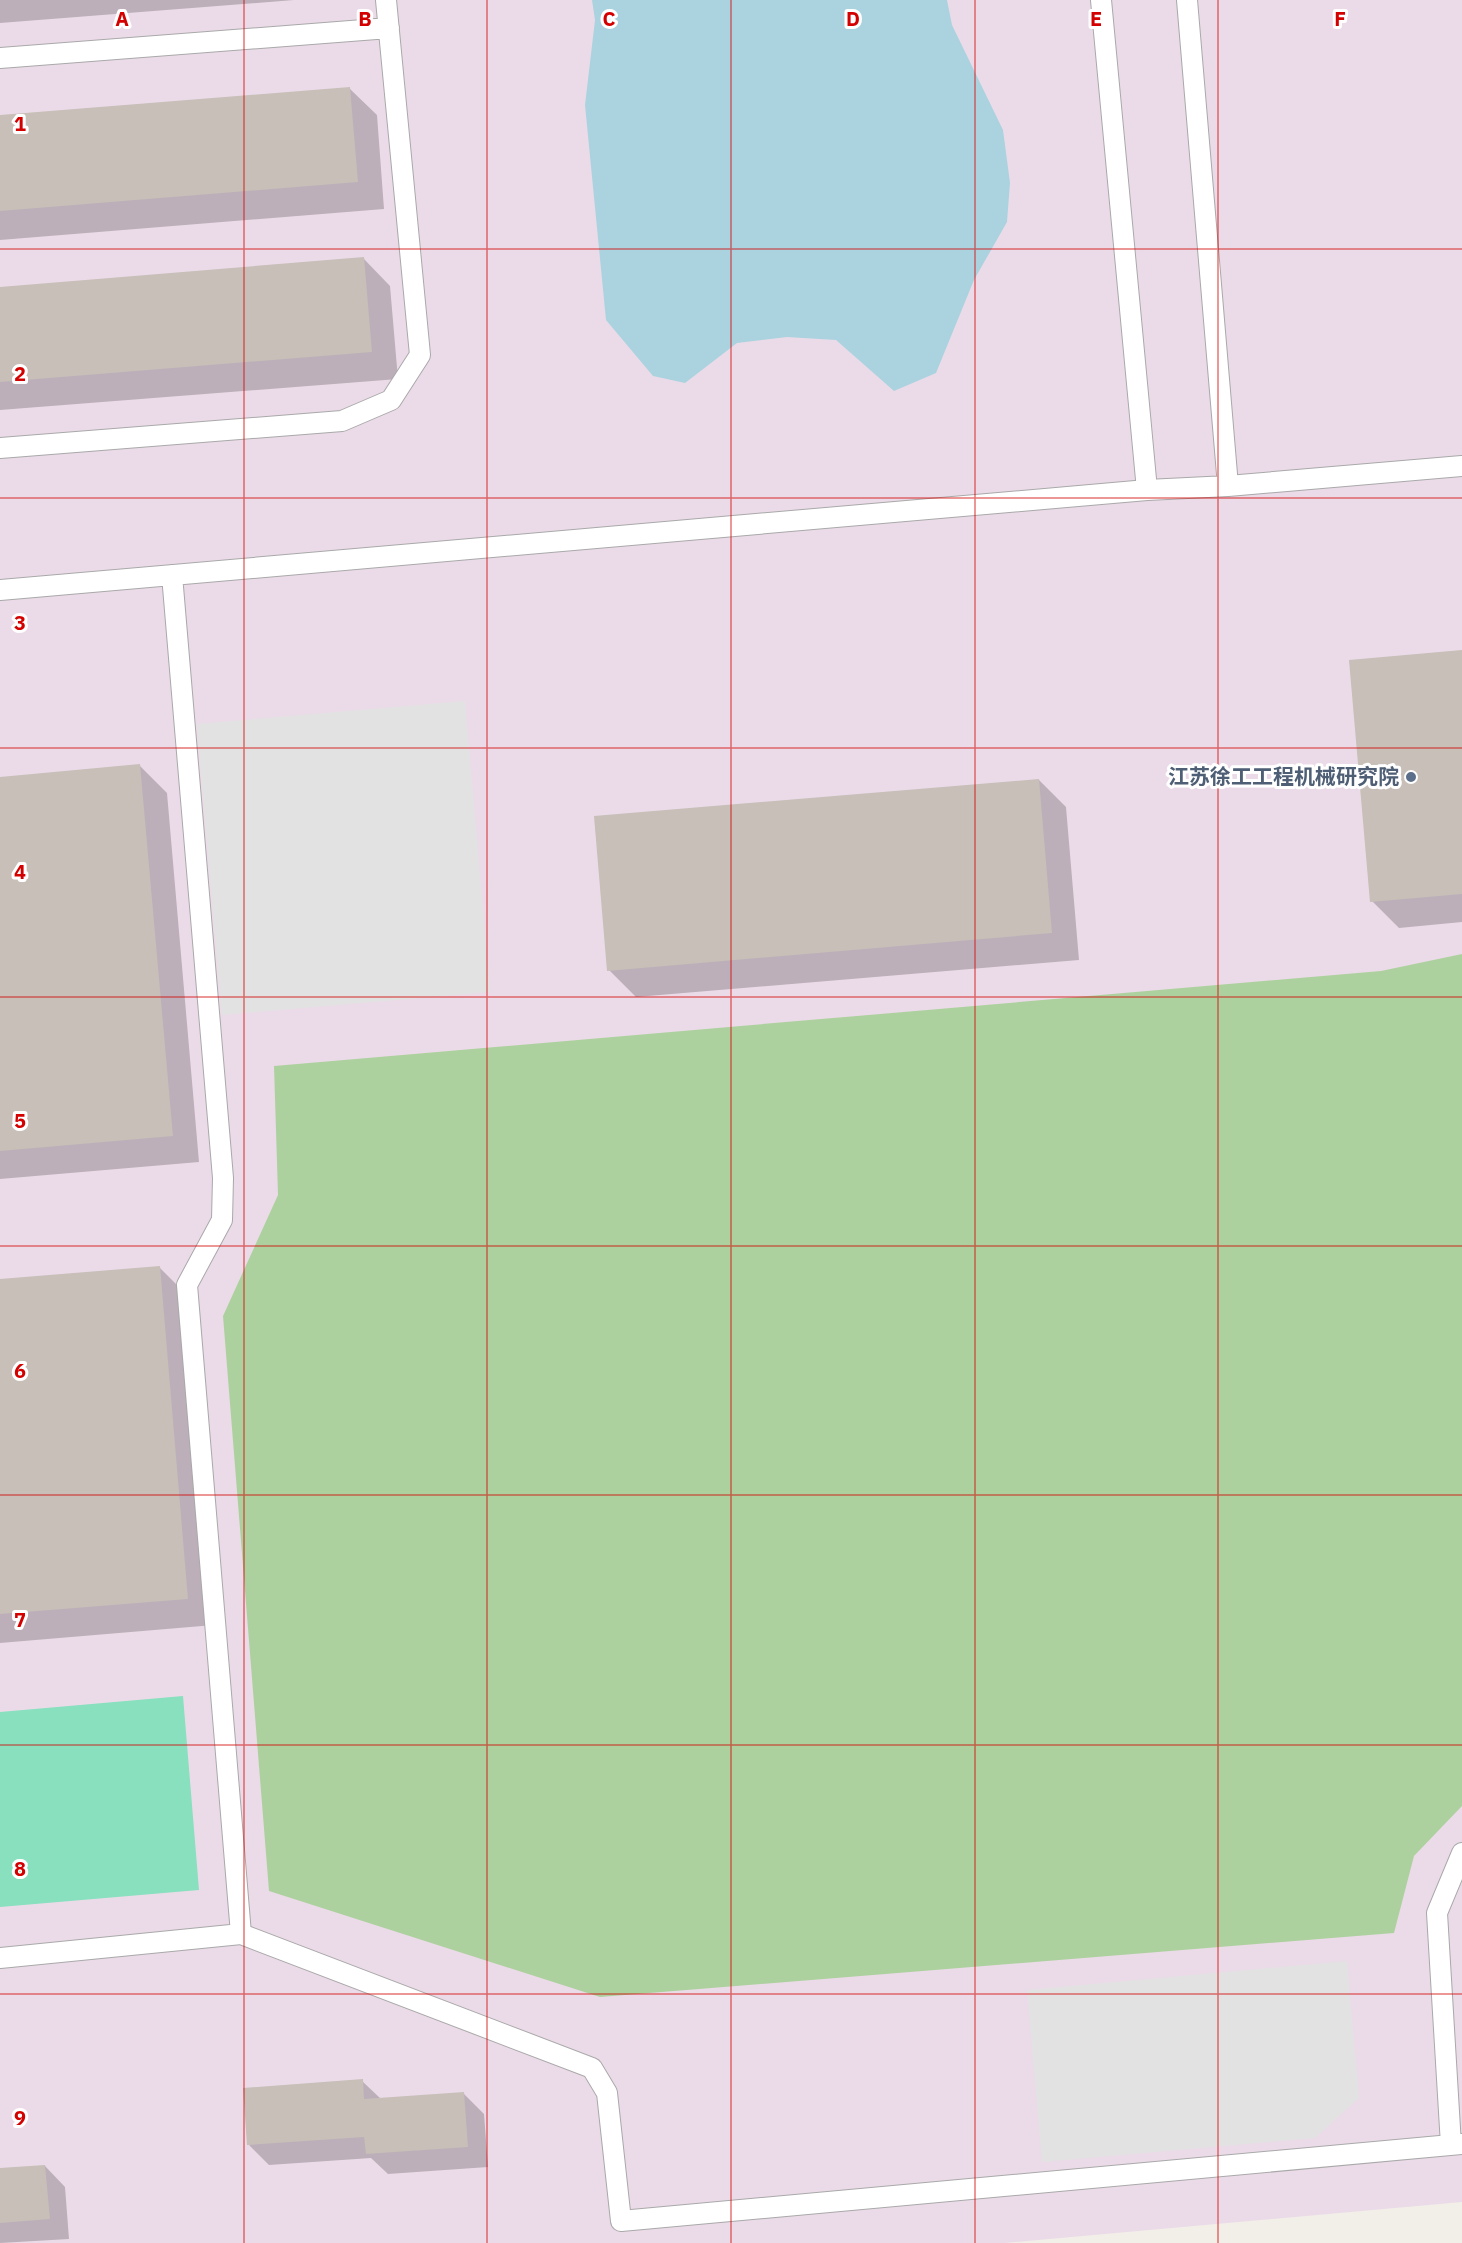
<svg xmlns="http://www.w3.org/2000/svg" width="1462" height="2243" font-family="'IBM Plex Sans','Noto Sans SC',sans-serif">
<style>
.industrial{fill:#ebdbe8}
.forest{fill:#add19e}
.pitch{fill:#88e0be}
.parking{fill:#e2e2e2}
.water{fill:#aad3df}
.shadow{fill:#0003}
.building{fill:#c7bfb8}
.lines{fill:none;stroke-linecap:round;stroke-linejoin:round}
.lane-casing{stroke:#a9a9a9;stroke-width:22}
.lane{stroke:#fff;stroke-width:20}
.grid{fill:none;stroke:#d40000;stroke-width:1.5;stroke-opacity:0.55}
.service-dot{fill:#5c6f8a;stroke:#fff;stroke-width:2}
.labels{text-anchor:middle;stroke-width:6;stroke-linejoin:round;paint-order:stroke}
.service-label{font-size:21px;font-weight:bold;fill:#4e5e75;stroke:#fff;text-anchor:end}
.grid-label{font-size:20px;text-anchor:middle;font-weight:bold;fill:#d40000;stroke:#fff;stroke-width:6;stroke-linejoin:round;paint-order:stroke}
</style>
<rect width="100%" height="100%" fill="#f2efe9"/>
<path class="industrial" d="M0 0H1462V2202L1005 2243H0Z"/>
<path class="forest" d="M1462 954V1806L1414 1856 1394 1933 600 1997 269 1891 223 1316 278 1195 274 1066 1381 971Z"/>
<path class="pitch" d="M183 1696 199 1890 0 1907V1712Z"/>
<path class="parking" d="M465 701 490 992 222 1015 197 724Z
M1347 1961 1359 2098 1315 2138 1042 2162 1027 1990Z"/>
<path class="water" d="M592 0H947L952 25 1003 130 1010 183 1007 222 974 280 936 373 894 391 836 340 787 337 737 343 685 383 653 376 606 320 585 105 595 20Z"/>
<path class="shadow" d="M0 0H294L0 23Z
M350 89 377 115 384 209 0 240V117Z
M364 259 390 286 398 379 0 410V288Z
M1462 652V922L1399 928 1372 901Z
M140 766 167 793 199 1162 0 1179V778Z
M1039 780 1066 807 1079 960 636 997 609 970Z
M159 1267 186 1294 214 1625 0 1643V1281Z
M362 2081 381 2099 464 2094 484 2114 488 2167 388 2174 371 2158 269 2165 249 2145Z
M45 2166 65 2187 69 2239 0 2243V2170Z"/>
<path class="building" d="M350 87 358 182 0 211V115Z
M364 257 372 352 0 382V287Z
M1462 650V894L1370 902 1349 660Z
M140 764 173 1136 0 1151V777Z
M1039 779 1052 933 607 971 594 816Z
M160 1266 188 1599 0 1614V1279Z
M363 2079 364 2099 464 2092 468 2147 366 2154 364 2137 247 2145 243 2088Z
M45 2165 50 2219 0 2223V2168Z"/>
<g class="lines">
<g class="lane-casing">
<path id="lane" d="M1101 0 1147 490
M1187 0 1228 486
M0 58 389 28
M0 448 342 421 391 400 420 355 386 0
M172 575 223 1178 222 1220 187 1285 241 1934
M0 590 1147 490 1228 486 1462 466
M0 1958 241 1934 592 2068 607 2093 621 2221 1462 2144
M1451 2145 1437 1913 1462 1853"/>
</g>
<use href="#lane" class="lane"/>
</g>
<path class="grid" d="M244 0V2243M487 0V2243M731 0V2243M975 0V2243M1218 0V2243M0 249H1462M0 498H1462M0 748H1462M0 997H1462M0 1246H1462M0 1495H1462M0 1745H1462M0 1994H1462"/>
<circle class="service-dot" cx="1411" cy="777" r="6"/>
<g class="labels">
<g class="service-label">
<text x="1399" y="784">江苏徐工工程机械研究院</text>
</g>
</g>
<g class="grid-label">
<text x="122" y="26">A</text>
<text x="365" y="26">B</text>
<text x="609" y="26">C</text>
<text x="853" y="26">D</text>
<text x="1096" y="26">E</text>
<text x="1340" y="26">F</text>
<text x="20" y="131">1</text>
<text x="20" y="381">2</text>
<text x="20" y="630">3</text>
<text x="20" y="879">4</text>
<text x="20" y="1128">5</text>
<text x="20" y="1378">6</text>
<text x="20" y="1627">7</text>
<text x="20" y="1876">8</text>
<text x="20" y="2125">9</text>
</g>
</svg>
